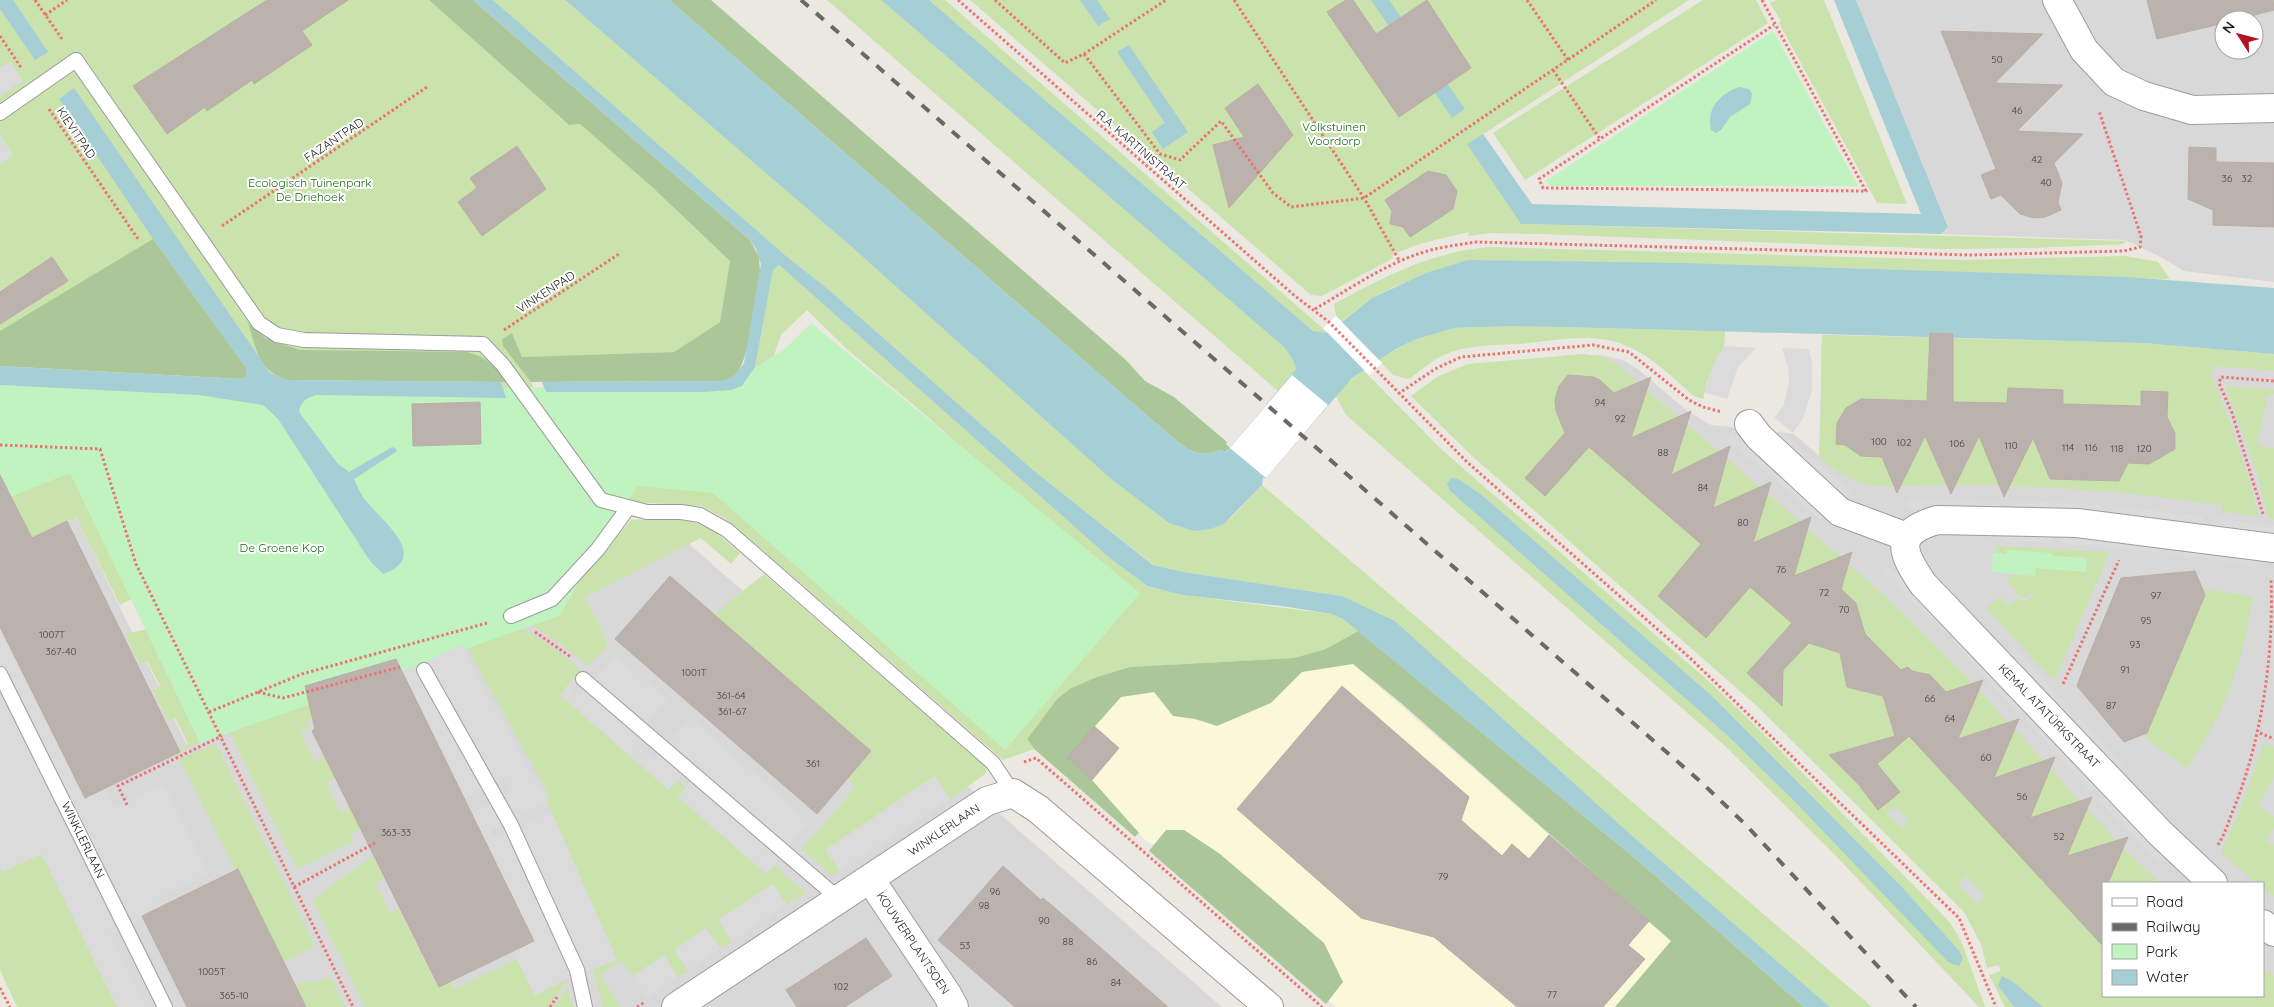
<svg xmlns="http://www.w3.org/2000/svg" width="2274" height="1007" font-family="Quicksand,sans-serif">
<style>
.residential{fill:#d9d8d8;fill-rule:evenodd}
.education{fill:#fbf8da}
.grass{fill:#cae2ab;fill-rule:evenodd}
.forest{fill:#abc799}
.park{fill:#c1f3c0}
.parking{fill:#dbdbdb}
.water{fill:#a5cfd5}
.pier{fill:#fff}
.building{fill:#bbb2ae;stroke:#bbada5}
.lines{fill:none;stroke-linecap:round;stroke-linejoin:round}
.lane-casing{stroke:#9c9c9c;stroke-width:16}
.street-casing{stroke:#9c9c9c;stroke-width:30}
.path{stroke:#eb7472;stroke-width:3;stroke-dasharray:2.5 2.5;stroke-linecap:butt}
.lane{stroke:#fff;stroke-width:14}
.street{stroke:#fff;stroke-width:28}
.rail{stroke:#696969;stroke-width:4;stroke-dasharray:10 10;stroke-linecap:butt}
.labels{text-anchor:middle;stroke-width:4;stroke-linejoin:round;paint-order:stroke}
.number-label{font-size:10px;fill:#434140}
.park-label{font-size:12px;fill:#156c15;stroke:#fff}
.street-label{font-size:12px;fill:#1b1b1b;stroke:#fff}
</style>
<rect width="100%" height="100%" fill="#ebe7e1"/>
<path class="residential" d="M1856 0H2274V282L2184 271 2161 257 2125 240 1941 234 1948 226ZM2224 20H2254V50H2224Z
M1822 335 1954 338 2274 371V1007H2043L2001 971 1979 901 1974 903 1904 825 1901 828 1887 813 1878 810 1863 791 1748 678 1565 355H1600L1623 360 1638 369 1686 410 1711 425 1794 434 1819 456ZM2103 883H2263V996H2103Z
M15 502 77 519 187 745 305 685 496 625 682 538 1222 1007H112L0 871V508Z"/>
<path class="education" d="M1353 664 1671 941 1615 1007H1336L1329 1001 1323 982 1171 849 1149 843 1139 834 1135 837 1010 729 1121 697Z"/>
<path class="grass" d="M0 0H429L569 125 580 124 652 187 730 261 720 322 674 352 522 357 512 333 503 339V346L529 377 535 391 704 392C726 390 745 391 755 367L773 270 779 265 1112 560 1146 586 1182 595 1332 614 1343 619 1358 631 1326 649 1294 658 1130 667 1097 677 1071 688 1057 699 1027 739 1034 749 1003 760 726 519 701 506 647 503 614 498 599 486 571 445 578 443 588 455 663 428 710 453 777 440 969 609 1041 527 1035 513 929 418 849 351 807 310 781 335 766 378 743 403 611 406 588 425 569 429 574 438 565 435 535 392H516L597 515 598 535 594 541 547 593 508 606 210 693 145 561 121 442 170 444 171 440 0 432V385L199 395 263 405 278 419 370 561 383 574C430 557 385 523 368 503 361 496 358 487 354 479L396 452 397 449 392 447 349 472 338 464 299 412C301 401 306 398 316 395L505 398 501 382 287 380 0 366Z
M493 0H565L854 249 1111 479 1169 523 1194 531 1211 529 1224 524 1233 516 1262 485 1872 1007H1830L1629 833 1395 621 1342 596 1183 572 1154 565 1033 470 829 290 786 256Z
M827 0H881L1284 347 1293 360 1296 369 1280 389 1278 391Z
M929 0H945L1328 333 1313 331Z
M970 0H1689L1468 144 1521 224 2126 241 2123 244 2032 248 1944 249 1541 234 1490 233 1468 236 1469 232C1443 238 1417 243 1392 255L1393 258 1322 296 1311 295Z
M1703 0H1756L1768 23 1525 180 1493 133Z
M1777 0H1824L1907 204 1877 203 1779 23 1781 21 1770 3Z
M1489 247 1960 260 2125 256 2158 262 2170 279 1843 268 1468 260 1396 286 1372 298 1342 321 1336 316 1334 304C1386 276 1428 253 1489 247Z
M1512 326 1725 331 1724 346 1707 381 1703 399 1694 396C1673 378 1653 357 1627 346 1594 331 1553 341 1518 344 1496 345 1475 345 1454 351 1436 357 1423 368 1409 379L1393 375 1378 359 1414 340 1454 328Z
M1822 335 2142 343 2274 354V371L2215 366 2211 376C2231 422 2247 469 2259 517L2222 511V505L2116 492 2055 488 1986 485 1873 486C1851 481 1836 472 1820 457Z
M1584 354 1605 358 1617 364 1862 575 1909 619 1968 678 2120 845 2160 883H2103V996H2263V968L2274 976V1007H2043L2015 983 1998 986 2014 1007H2005L1989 975 2001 971 1999 965 1987 968 1981 944 1964 912 1757 706 1471 455 1411 396 1437 377 1468 364ZM1875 781 1890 800 1878 810 1863 791ZM1895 806 1909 821 1901 828 1887 813ZM1967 876 1985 896 1976 903 1959 885V883Z
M1363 370 1442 450 1712 684 1769 739 1936 908 1951 924 1962 943 1985 1007H1979L1836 856 1723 744 1346 415 1336 396 1343 386ZM1458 479 1482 495 1712 696 1902 887 1801 808 1728 736 1450 491Z
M2225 386 2274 390V394L2267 396 2258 441 2261 446 2274 448V520L2268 518 2258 476Z
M0 452 74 455 141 594 120 605 76 517 0 554V513L16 507 14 503 0 509Z
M631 520C653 520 681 516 702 525 716 531 728 543 740 553L731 564 701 538 585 597 607 641V646L590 665 587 663 586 665 566 648 526 621 572 590Z
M1996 546 2110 552 2054 681 1986 608 2000 597 2008 606 2016 599 2026 601 2037 592 2022 598 2008 584 2009 575 2035 576 2036 568 2085 572 2087 558 2052 556V553L2007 550 2006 554 1996 553Z
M764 574 987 768 985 774 950 799 935 776 825 850 840 871 832 876 802 849 844 801 855 785 848 779 871 751 714 615Z
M2206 589 2253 597C2242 662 2226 713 2187 768L2145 738Z
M518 625 562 654 580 670 560 695 669 789 678 780 686 788 678 797 766 873 774 865 806 893 787 905 773 884 718 920 732 942 721 949 706 928 674 950 688 971 678 977 664 956 632 976 622 961 600 975 621 1007H604L593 970 616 959 546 799 550 797 463 640Z
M158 627 212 736 180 752 179 749 188 744 175 718 168 721 153 691 160 686 147 661 140 664 125 634Z
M308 695 318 716 307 721 310 727 300 732 315 761 324 757 335 778 326 783 341 813 350 808 360 829 351 834 354 841 297 869 227 727Z
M2264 743 2274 747V777L2258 806 2274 817V828L2266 841 2274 846V897L2263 888V883H2256L2221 853 2242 805Z
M216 744 315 946 284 963 179 759Z
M41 854 117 1007H17L0 970V868L3 872Z
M373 856 384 879 375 884 391 913 399 909 438 988 451 982 454 989 517 959 535 995 564 980 565 983 548 1007H365L312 900Z
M331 978 345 1007H306L295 984Z
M567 988 574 1007H554Z"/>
<path class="forest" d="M429 0H473L750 240 759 257 760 272C757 293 749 364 735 376 729 382 720 381 713 381L531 382 503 346 502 339 512 333 522 357 674 352 720 322 730 261 652 187 580 124 569 125Z
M669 0H711L1126 360 1145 381 1174 397 1227 442 1226 444 1230 448 1224 453 1222 450C1198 457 1193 453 1174 439Z
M153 239 246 368V377L241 379 0 366V331Z
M248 323 265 338 300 350 467 352C487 357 497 368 510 382L287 380C257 370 257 349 248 323Z
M1358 631 1641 863 1804 1007H1615L1671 941 1401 703 1353 664 1302 672 1271 703 1217 726 1195 719 1173 716 1154 692 1121 697 1067 758 1092 780 1139 833 1135 837 1034 749 1027 739 1057 699 1071 688 1097 677 1130 667 1294 658 1326 649Z
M1166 830H1184L1220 854 1324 943 1343 982 1326 1004 1149 851Z"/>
<path class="park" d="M1773 31 1858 186H1550L1546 181Z
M811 323 1140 593 1005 750 713 493 637 486 559 616 200 743 70 473 0 501V374L272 392 562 387H726L787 347Z
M2007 550 2052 553V556L2087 558 2086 572 2036 568 2035 576 1992 572 1993 553 2006 554Z"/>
<path class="parking" d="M10 61 23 81 0 96V67Z
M0 135 13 155 0 164Z
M1724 346 1756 348 1738 367 1727 399 1704 392 1714 363Z
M1782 348 1809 349 1812 362V391L1802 420 1793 433 1776 419H1774L1784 404 1789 381 1788 368Z
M1732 431 1828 513 1820 519 1727 439Z
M1781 431 1851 492 1845 500 1775 438Z
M1907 499 1998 501 2001 510 1906 509Z
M2009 500 2102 505 2101 513 2008 510Z
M2113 506 2203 516 2204 526 2112 514Z
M2214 518 2274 526V537L2212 527Z
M2004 532 2053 534 2052 543 2004 541Z
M2063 535 2158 543 2157 552 2063 544Z
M2168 544 2260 558 2258 566 2168 553Z
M1887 565 1933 607 1950 629 1945 634 1882 574Z
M0 577 114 808 163 784 208 874 158 898 162 907 110 934 146 1007H117L42 854 2 872 0 868Z
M1958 635 2023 708 2018 713 1952 642Z
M461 645 547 801 491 830 494 837 551 811 617 960 565 980 535 996 450 823 512 792 504 779 444 809 382 684Z
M2012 645 2072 710 2067 716 2005 651Z
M616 655 667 699 632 741 654 760 690 718 810 821 766 874 678 797 704 766 696 759 669 790 560 695 568 685 580 696Z
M2031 714 2098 786 2091 792 2025 720Z
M2080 718 2124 767 2120 771 2074 724Z
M935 776 950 799 840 871 825 850Z
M2104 794 2165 856 2158 862 2098 799Z
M773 884 787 905 732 942 718 920Z
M706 928 721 949 688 971 674 950Z
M664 955 678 977 646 998 632 976Z"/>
<path class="water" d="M0 0H13L48 52 35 60 0 9Z
M473 0H493L786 256 829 290 1033 470 1153 565 1183 572 1342 596 1395 621 1629 833 1830 1007H1804L1641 863 1343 619 1332 614 1282 606 1182 595 1147 586 1112 560 779 265 773 270 755 367 742 386 731 390 704 392H546L542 382 713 381C729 381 735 377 744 363L761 264 756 249 750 240Z
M565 0H669L1174 439C1193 453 1198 457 1222 450L1225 453 1230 448 1296 369 1293 360 1284 347 881 0H929L1313 331 1328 333 1372 298 1426 273 1468 260 1682 263 2127 277 2274 288V354L2142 343 1641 329 1512 326 1454 328 1414 340 1394 350 1352 378 1266 478H1263L1262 485 1224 524 1211 529 1194 531 1169 523 1111 479 854 249Z
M1080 0H1097L1110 19 1098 26Z
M1371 0H1389L1465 109 1452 118Z
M1834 0H1856L1948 227 1941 234 1521 224 1467 144 1483 134 1532 204 1921 214Z
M1129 45 1188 132 1163 149 1152 132 1165 123 1117 52Z
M1739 87 1749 89 1752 94 1750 104 1730 117 1721 130 1716 133 1711 130C1706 108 1720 94 1739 87Z
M74 88 270 373 287 380 501 382 506 398 316 395C306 398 301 401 299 412L338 464 349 472 392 447 397 449 396 452 354 479C358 487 361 496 368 503 385 524 430 557 383 574L370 561 278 419 263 405 199 395 0 385V366L241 379 246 377V368L153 239 59 99Z
M1451 478 1458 479 1482 495 1712 696 1902 887 1960 952 1963 958 1959 966 1948 962 1801 808 1728 736 1450 491 1447 484Z
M2002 976 2015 983 2043 1007H2014L1998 986Z"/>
<path class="pier" d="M1336 316 1382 363 1369 375 1323 328Z
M1292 375 1328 405 1266 478 1230 448Z"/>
<path class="building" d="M267 0H348L302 31 312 45 254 84 252 80 207 111 205 107 167 134 133 86Z
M1346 0H1353L1376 34 1427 0 1471 68 1399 117 1327 12Z
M2147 0H2273L2274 10 2235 20H2224V23L2157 39Z
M1941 31 2043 34 1995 83 2063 85 2017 131 2083 134 2054 163 2062 183 2058 202 2061 210 2045 217 2034 218 2020 214 2001 195 1991 199 1981 175 1996 169Z
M1258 84 1293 135 1229 208 1213 145 1244 137 1225 108Z
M517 146 546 189 482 236 458 202 477 188 470 178Z
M2189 147 2216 148V162L2274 163V227L2213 225V210L2188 199Z
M1428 171 1446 175 1457 191 1453 209 1410 237 1403 227 1390 224 1392 211 1385 200Z
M52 257 68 281 0 324V292Z
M1930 333 1953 334V402L2007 403 2008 388 2063 390V404L2141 406V391L2168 392 2167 417 2175 433V449L2149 464 2128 463 2119 481 2050 479 2033 438 2004 497 1979 436 1951 494 1925 436 1897 493 1882 457 1861 456 1845 445 1836 444 1837 423 1846 408 1861 399 1927 401Z
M1568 375 1593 377 1600 380 1614 393 1651 377 1631 438 1691 411 1671 475 1730 446 1713 508 1771 482 1753 543 1811 517 1794 576 1852 552 1841 589 1856 603 1865 634 1901 670 1908 667 1912 671 1930 675 1946 692 1983 680 1958 739 2019 719 1994 778 2055 757 2030 818 2092 797 2067 856 2128 837 2108 883H2103V946L1909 736 1877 764 1900 792 1878 810 1859 785 1829 755 1895 736 1883 696 1847 687 1840 653 1809 643 1783 670 1782 706 1747 673 1792 623 1750 587 1706 638 1658 596 1701 544 1589 447 1545 496 1525 478 1565 433 1556 411 1555 400 1559 386Z
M480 402 481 444 413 446 412 404Z
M0 475 32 538 67 521 180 752 85 798 0 627Z
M2195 571 2205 595 2147 733 2124 742 2077 686 2084 667 2121 578Z
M670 576 871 751 817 814 615 639Z
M396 659 534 941 439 987 312 731 315 729 305 686Z
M1342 686 1469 797 1461 820 1502 856 1512 844 1529 859 1549 835 1649 921 1628 945 1645 959 1603 1007H1517L1434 937 1361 918 1237 809Z
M1094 726 1119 748 1092 780 1067 758Z
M1003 866 1041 900 1043 898 1069 920 1168 1007H1015L938 940Z
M238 869 306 1007H187L142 916Z
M866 938 892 976 845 1007H797L786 990Z"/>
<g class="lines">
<g class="lane-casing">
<path id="lane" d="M0 113 76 60 259 323 277 335 304 340 483 344 503 365 601 500 647 512H681L700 515 727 530 993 763 1013 793
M511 616 552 599 598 549 628 508
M424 670 511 825 577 970 585 1007
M0 674 165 1007
M583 679 839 899"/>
</g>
<g class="street-casing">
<path id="street" d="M2057 0 2084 50 2114 82 2144 96 2192 110 2274 108
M1749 424 1759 437 1840 512 1907 537
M870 879 947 994 954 1007
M2213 883 2160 833 1923 584C1902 553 1892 533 1937 520L2077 523 2274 548
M2263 924 2274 932
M676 1007 987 801 1013 793 1038 809 1269 1007"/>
</g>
<path class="path" d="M35 0 62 39
M958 0 1295 296 1329 322 1467 462 1689 657 1959 918 1996 1007
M995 0 1065 63 1084 54 1166 0
M1234 0 1364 198 1400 262
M1527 0 1568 60
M1762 0 1866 191 1543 188 1539 179 1774 25
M45 15 67 0
M0 36 22 69
M1084 54 1160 154 1180 160 1221 121 1273 193 1291 207 1364 198 1656 0
M1553 70 1600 139
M49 109 138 239
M222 226 427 87
M1315 309C1353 287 1392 259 1435 249 1448 246 1463 244 1476 242L1971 255 2124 251 2140 247 2141 236 2099 111
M504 330 619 254
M1398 394 1435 369 1461 357 1593 345 1629 352 1689 400 1703 407 1722 412
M0 445 100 449 136 564 353 1007
M2263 514 2232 413 2219 383 2221 377 2274 381
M535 632 571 657
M2063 684 2119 560
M258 692 283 698 400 667
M209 712 302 674 487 623
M2260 733 2274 739
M1024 762 1036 758 1322 1007
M127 805 118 786 222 736
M2218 845C2226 832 2230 817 2236 803 2262 736 2274 653 2271 580
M294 887 375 843
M0 988 10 1007
M550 1007 557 997
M637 1007 645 1002"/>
<use href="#lane" class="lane"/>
<use href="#street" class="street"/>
<path class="rail" d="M801 0 1701 782 1746 825 1916 1007"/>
</g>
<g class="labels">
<g class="number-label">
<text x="1997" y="63">50</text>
<text x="2017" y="114">46</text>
<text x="2037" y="163">42</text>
<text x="2227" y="182">36</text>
<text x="2247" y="182">32</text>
<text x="2046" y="186">40</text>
<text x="1600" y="406">94</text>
<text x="1620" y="422">92</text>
<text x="1879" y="445">100</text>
<text x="1904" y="446">102</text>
<text x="1957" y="447">106</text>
<text x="2011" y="449">110</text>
<text x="2068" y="451">114</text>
<text x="2091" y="451">116</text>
<text x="2117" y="452">118</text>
<text x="2144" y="452">120</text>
<text x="1663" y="456">88</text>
<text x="1703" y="491">84</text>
<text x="1743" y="526">80</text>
<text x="1781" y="573">76</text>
<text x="1824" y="596">72</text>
<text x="2156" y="599">97</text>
<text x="1844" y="613">70</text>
<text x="2146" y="624">95</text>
<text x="52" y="638">1007T</text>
<text x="2135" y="648">93</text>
<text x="61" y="655">367-40</text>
<text x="2125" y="673">91</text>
<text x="694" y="676">1001T</text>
<text x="731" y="699">361-64</text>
<text x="1930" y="702">66</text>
<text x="2111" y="709">87</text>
<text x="732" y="715">361-67</text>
<text x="1950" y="722">64</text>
<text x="1986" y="761">60</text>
<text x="813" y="767">361</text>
<text x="2022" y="800">56</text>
<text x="396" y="836">363-33</text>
<text x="2059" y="840">52</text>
<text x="1443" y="880">79</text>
<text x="995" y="895">96</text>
<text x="984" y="909">98</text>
<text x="1044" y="924">90</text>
<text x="1068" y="945">88</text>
<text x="965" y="949">53</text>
<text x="1092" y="965">86</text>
<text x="212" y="975">1005T</text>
<text x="1116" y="986">84</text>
<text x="841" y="990">102</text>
<text x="1552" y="998">77</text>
<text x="234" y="999">365-10</text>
</g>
<g class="park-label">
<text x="1334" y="131">Volkstuinen<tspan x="1334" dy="14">Voordorp</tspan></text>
<text x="310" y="187">Ecologisch Tuinenpark<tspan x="310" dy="14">De Driehoek</tspan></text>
<text x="282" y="552">De Groene Kop</text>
</g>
<g class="street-label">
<text transform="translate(76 133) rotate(56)" y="4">KIEVITPAD</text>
<text transform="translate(334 140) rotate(-34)" y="4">FAZANTPAD</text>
<text transform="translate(1141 150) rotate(41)" y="4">R.A. KARTINISTRAAT</text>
<text transform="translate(546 292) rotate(-33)" y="4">VINKENPAD</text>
<text transform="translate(2049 716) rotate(46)" y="4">KEMAL ATATÜRKSTRAAT</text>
<text transform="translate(944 830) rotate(-34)" y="4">WINKLERLAAN</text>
<text transform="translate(83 840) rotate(64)" y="4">WINKLERLAAN</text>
<text transform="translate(913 943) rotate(56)" y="4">KOUWERPLANTSOEN</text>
</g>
</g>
<rect x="2102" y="882" width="162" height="115" fill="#ffffff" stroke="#a4a4a4"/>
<rect x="2112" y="898" width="25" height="8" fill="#ffffff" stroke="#a4a4a4"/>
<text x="2146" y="907" font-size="15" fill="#1b1b1b">Road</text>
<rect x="2112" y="923" width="25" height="8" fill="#696969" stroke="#a4a4a4"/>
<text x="2146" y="932" font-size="15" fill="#1b1b1b">Railway</text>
<rect x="2112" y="944" width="25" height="15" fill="#c1f3c0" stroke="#a4a4a4"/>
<text x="2146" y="957" font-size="15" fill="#1b1b1b">Park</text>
<rect x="2112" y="970" width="25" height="15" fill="#a5cfd5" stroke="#a4a4a4"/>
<text x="2146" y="982" font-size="15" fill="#1b1b1b">Water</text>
<g transform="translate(2239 35) rotate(306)"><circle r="24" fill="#ffffff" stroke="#a4a4a4"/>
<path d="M0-4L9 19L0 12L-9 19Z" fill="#b31321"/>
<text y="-8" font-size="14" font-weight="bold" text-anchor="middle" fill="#1b1b1b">N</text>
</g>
</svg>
